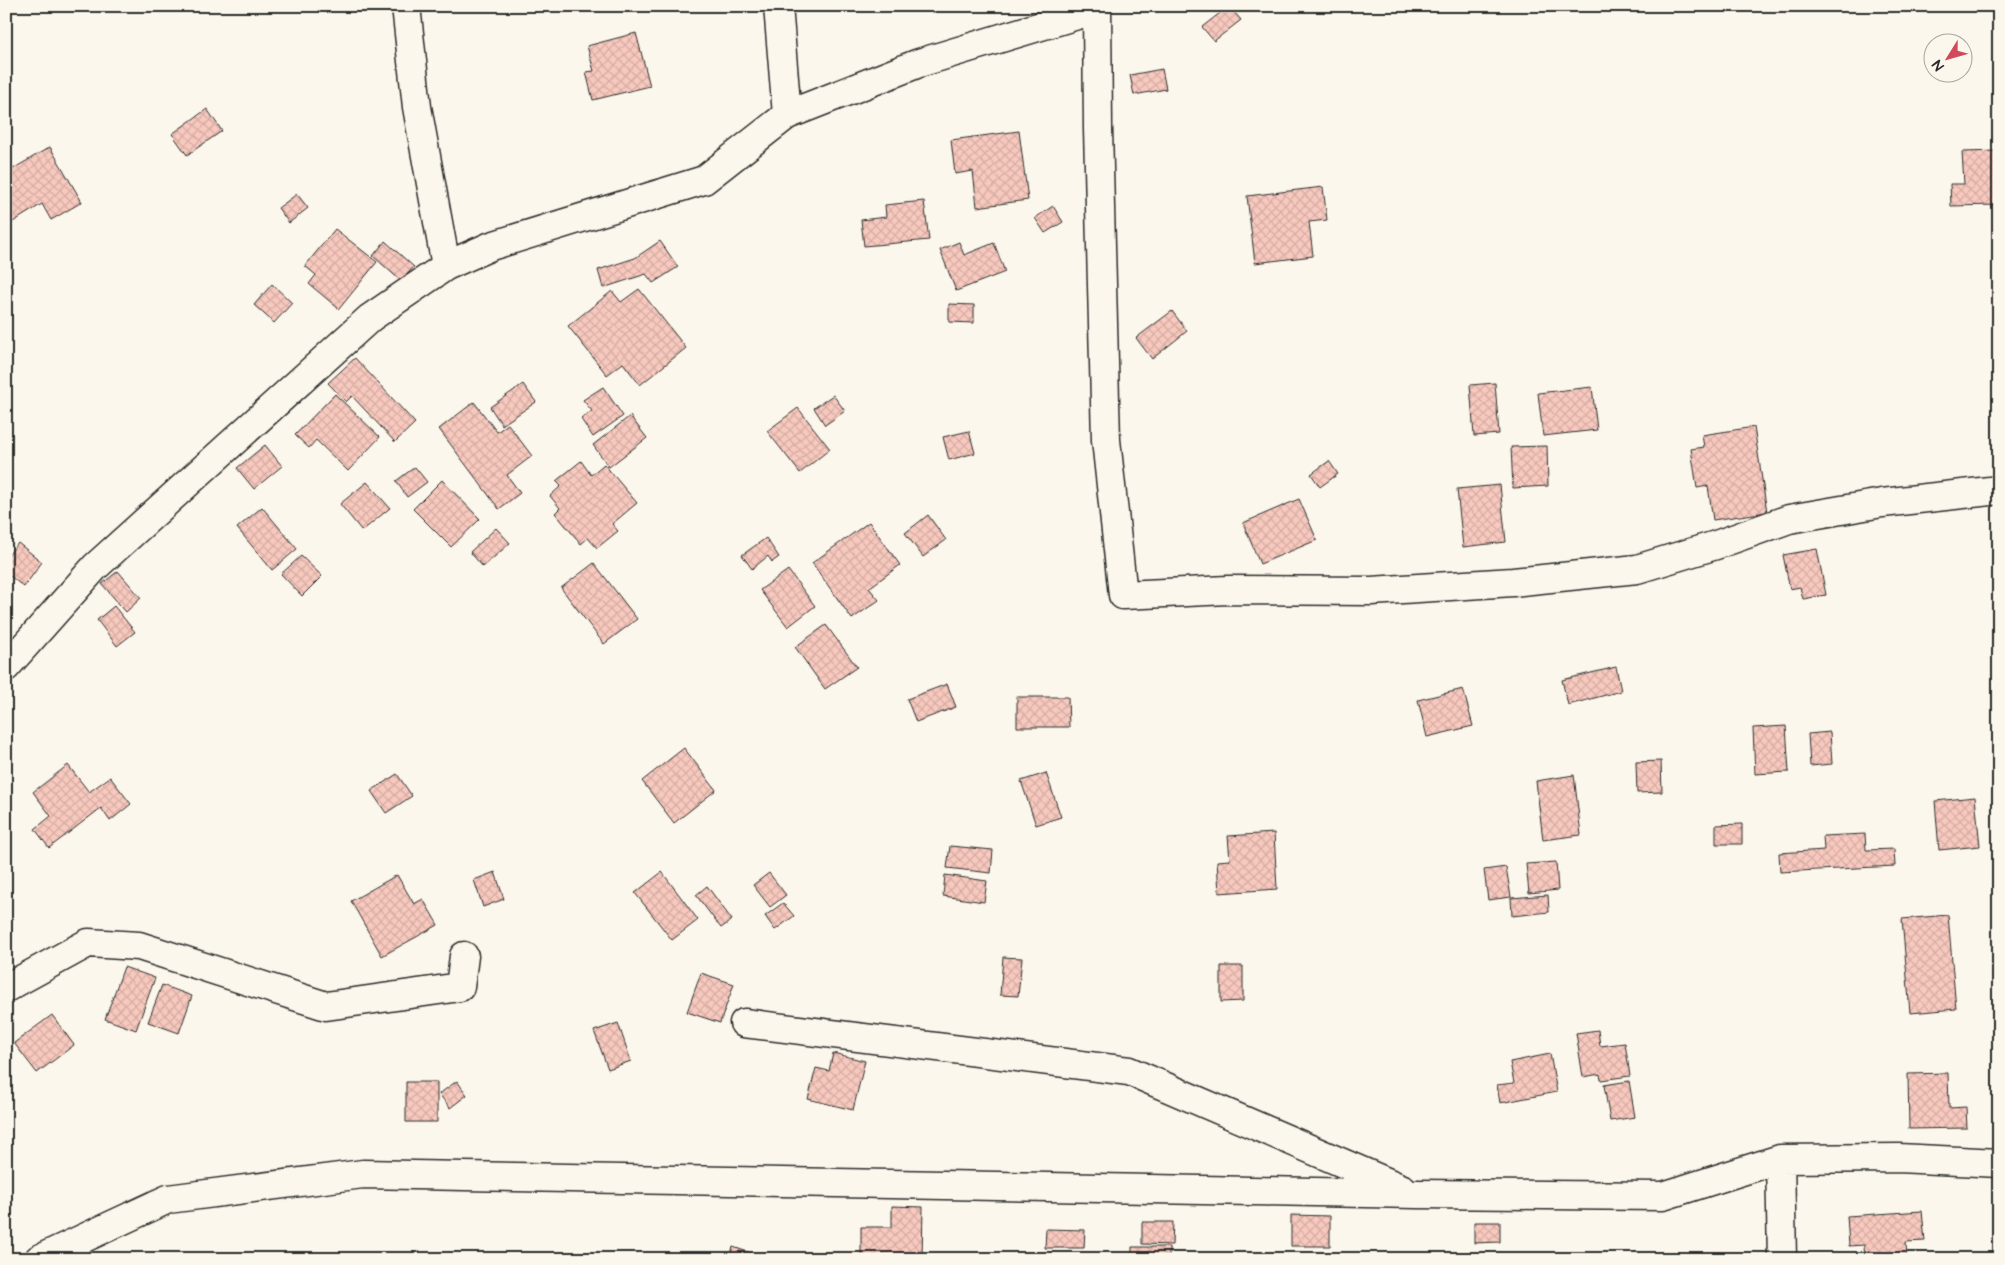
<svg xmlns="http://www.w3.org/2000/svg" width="2005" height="1265" font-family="'Architects Daughter',sans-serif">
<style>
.building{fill:url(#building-cross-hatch);stroke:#2b2b2b}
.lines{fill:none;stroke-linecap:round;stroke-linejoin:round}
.street-casing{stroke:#2b2b2b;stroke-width:31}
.street{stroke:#fbf7ec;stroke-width:28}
</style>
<defs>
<pattern id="building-cross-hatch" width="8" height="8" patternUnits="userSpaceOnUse" patternTransform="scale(1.25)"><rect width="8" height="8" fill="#f8c9be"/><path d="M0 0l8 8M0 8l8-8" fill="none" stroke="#d5ada3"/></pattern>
</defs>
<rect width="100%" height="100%" fill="#fbf7ec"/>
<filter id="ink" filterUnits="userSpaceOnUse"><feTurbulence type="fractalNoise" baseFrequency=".02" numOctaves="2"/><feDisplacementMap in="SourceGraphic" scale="10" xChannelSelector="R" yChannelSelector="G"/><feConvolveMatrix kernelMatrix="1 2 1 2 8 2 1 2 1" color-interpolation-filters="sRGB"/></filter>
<g filter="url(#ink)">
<path class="building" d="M1229 6 1241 20 1214 41 1202 27Z
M636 33 650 86 593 100 586 72 594 71 587 46Z
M1162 69 1166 89 1134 95 1130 75Z
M1994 98H1999V148H1996Z
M207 109 222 131 187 155 172 134Z
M1019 131 1028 200 977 207 973 171 955 174 951 140Z
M50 147 82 202 51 220 42 204 8 225 6 173Z
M1999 151V205L1951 206 1950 184H1964L1962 152Z
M1323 187 1327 220 1309 222 1313 256 1255 263 1247 196Z
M297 194 308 208 289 223 278 208Z
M924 201 929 240 864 246 861 220 886 217 885 205Z
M1053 206 1063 222 1045 233 1035 218Z
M335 229 377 262 339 309 309 284 316 275 305 266Z
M385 241 414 267 401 281 373 256Z
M660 241 678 267 653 283 646 274 603 288 598 270 635 258Z
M959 242 964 255 994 243 1005 272 956 291 940 250Z
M272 284 292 303 274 323 254 305Z
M639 289 686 348 640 385 623 363 607 375 568 326 612 291 621 302Z
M949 304 974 305V323L949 322Z
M1172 311 1187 331 1152 359 1136 338Z
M355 358 415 423 395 442 352 396 346 402 328 383Z
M1495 383 1499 434 1474 436 1470 385Z
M523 384 536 402 502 425 490 407Z
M603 387 623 416 593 437 581 419 592 411 583 400Z
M1592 387 1597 430 1543 436 1538 393Z
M335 394 380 437 348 471 316 440 309 448 295 435Z
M833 395 845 411 825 425 814 408Z
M474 402 497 432 508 424 532 456 507 475 520 493 499 509 439 429Z
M798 408 830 449 800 473 767 431Z
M630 416 647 438 609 467 593 445Z
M1754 427 1767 512 1713 520 1708 486 1697 488 1691 449 1704 447 1702 435Z
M969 431 975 453 949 460 943 437Z
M265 445 282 466 254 489 237 468Z
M1547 446 1548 486 1513 488 1511 447Z
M581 461 591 475 604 464 637 503 612 524 618 531 597 548 588 538 581 544 555 513 560 508 550 496 561 486 556 481Z
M1329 461 1338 474 1320 487 1311 474Z
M415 467 427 482 407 497 396 481Z
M442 480 480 519 451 547 413 509Z
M367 482 390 508 362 531 340 504Z
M1500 485 1506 542 1463 547 1457 489Z
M1299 499 1317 540 1260 564 1243 523Z
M262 507 297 549 272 570 237 528Z
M928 515 946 540 923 557 905 533Z
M869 522 900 565 869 588 879 600 852 619 812 563Z
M496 528 510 543 483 567 470 552Z
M766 538 779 557 772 562 768 556 752 569 742 555Z
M18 543 42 562 24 587 6 573V558Z
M1817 549 1826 595 1803 599 1800 587 1790 589 1783 555Z
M301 556 322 576 302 596 281 574Z
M594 563 637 619 604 644 561 588Z
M788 570 815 606 788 627 760 590Z
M118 571 141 598 126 612 102 584Z
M114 606 135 632 117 646 97 620Z
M826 625 857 667 825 689 795 647Z
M1616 667 1621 691 1568 705 1562 680Z
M947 684 956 707 916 722 907 699Z
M1463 689 1473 726 1427 737 1418 700Z
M1017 697H1068L1069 727H1017Z
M1786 726 1789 772 1755 774 1753 728Z
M1830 732 1832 764 1810 766 1808 734Z
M684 748 716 790 674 823 642 781Z
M1661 761 1662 792 1637 793 1636 762Z
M68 765 89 792 110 777 131 804 110 821 101 808 49 848 35 829 51 816 33 792Z
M1046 773 1061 817 1036 825 1021 781Z
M397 774 412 796 386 813 371 791Z
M1574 775 1581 835 1543 840 1536 781Z
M1975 797 1980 846 1939 850 1935 801Z
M1742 824V844H1716V825Z
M1274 833 1277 889 1219 893 1217 861 1230 860 1228 836Z
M1865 834 1866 850 1894 849 1895 866 1780 872 1779 853 1824 850 1823 836Z
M950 846 993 850 991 873 947 868Z
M1556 862 1558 890 1529 893 1526 864Z
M1506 867 1511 897 1488 900 1484 870Z
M495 872 504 899 483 907 474 880Z
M662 872 698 920 672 940 635 893Z
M769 873 786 895 770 907 753 885Z
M397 875 414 904 423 899 438 925 382 956 351 901Z
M945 875 987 881 984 902 943 896Z
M707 886 732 920 721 928 696 895Z
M1548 895 1549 912 1512 916 1511 898Z
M783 903 794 916 775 930 765 916Z
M1948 915 1956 1009 1910 1013 1902 919Z
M1003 957 1022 958 1018 996 1000 995Z
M1221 966H1243V1001L1221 1002Z
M124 967 155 978 136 1030 105 1019Z
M701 973 734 984 720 1023 687 1012Z
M162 985 192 996 179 1033 148 1022Z
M52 1015 74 1045 37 1073 14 1043Z
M618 1023 631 1061 608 1069 594 1031Z
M1598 1030 1600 1046 1625 1043 1630 1076 1601 1080 1600 1074 1583 1077 1576 1033Z
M833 1053 865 1061 853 1110 808 1099 816 1068 829 1071Z
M1550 1054 1557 1092 1500 1103 1497 1085 1514 1083 1510 1062Z
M1948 1073 1949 1108 1966 1107 1967 1128 1909 1129 1908 1074Z
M457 1081 467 1095 450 1108 439 1094Z
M1629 1081 1635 1117 1610 1121 1604 1085Z
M406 1082H437V1122H406Z
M892 1206 923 1207 922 1259H861V1227H892Z
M1922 1211 1925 1241 1906 1242 1907 1259H1865L1864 1245 1849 1246 1847 1216Z
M1291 1215 1330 1216V1246H1291Z
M1142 1222H1173L1172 1245 1142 1244Z
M1474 1222H1500V1242L1474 1243Z
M1046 1229 1085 1230 1084 1248H1045Z
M733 1247 754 1254 752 1259H729Z
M1132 1247H1169V1259H1132Z"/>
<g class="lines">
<g class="street-casing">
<path id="street" d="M406 6 417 107 446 266
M778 6 787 115
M1097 6 1098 129 1106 440 1123 595 1228 590 1371 591 1513 582 1637 569 1716 545 1789 519 1882 503 1999 490
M6 667 95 567 370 318 446 266 491 246 704 180 787 115 919 63 1097 9
M6 988 88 943 139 946 326 1006 460 987 464 956
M744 1023 1129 1071 1403 1189
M1780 1159 1782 1259
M39 1259 168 1199 363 1174 1416 1194 1663 1196 1780 1159 1898 1158 1999 1163"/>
</g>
<use href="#street" class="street"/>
</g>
</g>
<rect width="2005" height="1265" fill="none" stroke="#fbf7ec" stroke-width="25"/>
<rect x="12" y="12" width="1980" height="1240" fill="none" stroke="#2b2b2b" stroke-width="2" filter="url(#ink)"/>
<g transform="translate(1948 58) rotate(233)"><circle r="24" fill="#fbf7ec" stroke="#a8a59f"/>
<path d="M0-4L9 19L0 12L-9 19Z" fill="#d1495b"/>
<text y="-8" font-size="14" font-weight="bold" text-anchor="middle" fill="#2b2b2b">N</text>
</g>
</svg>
